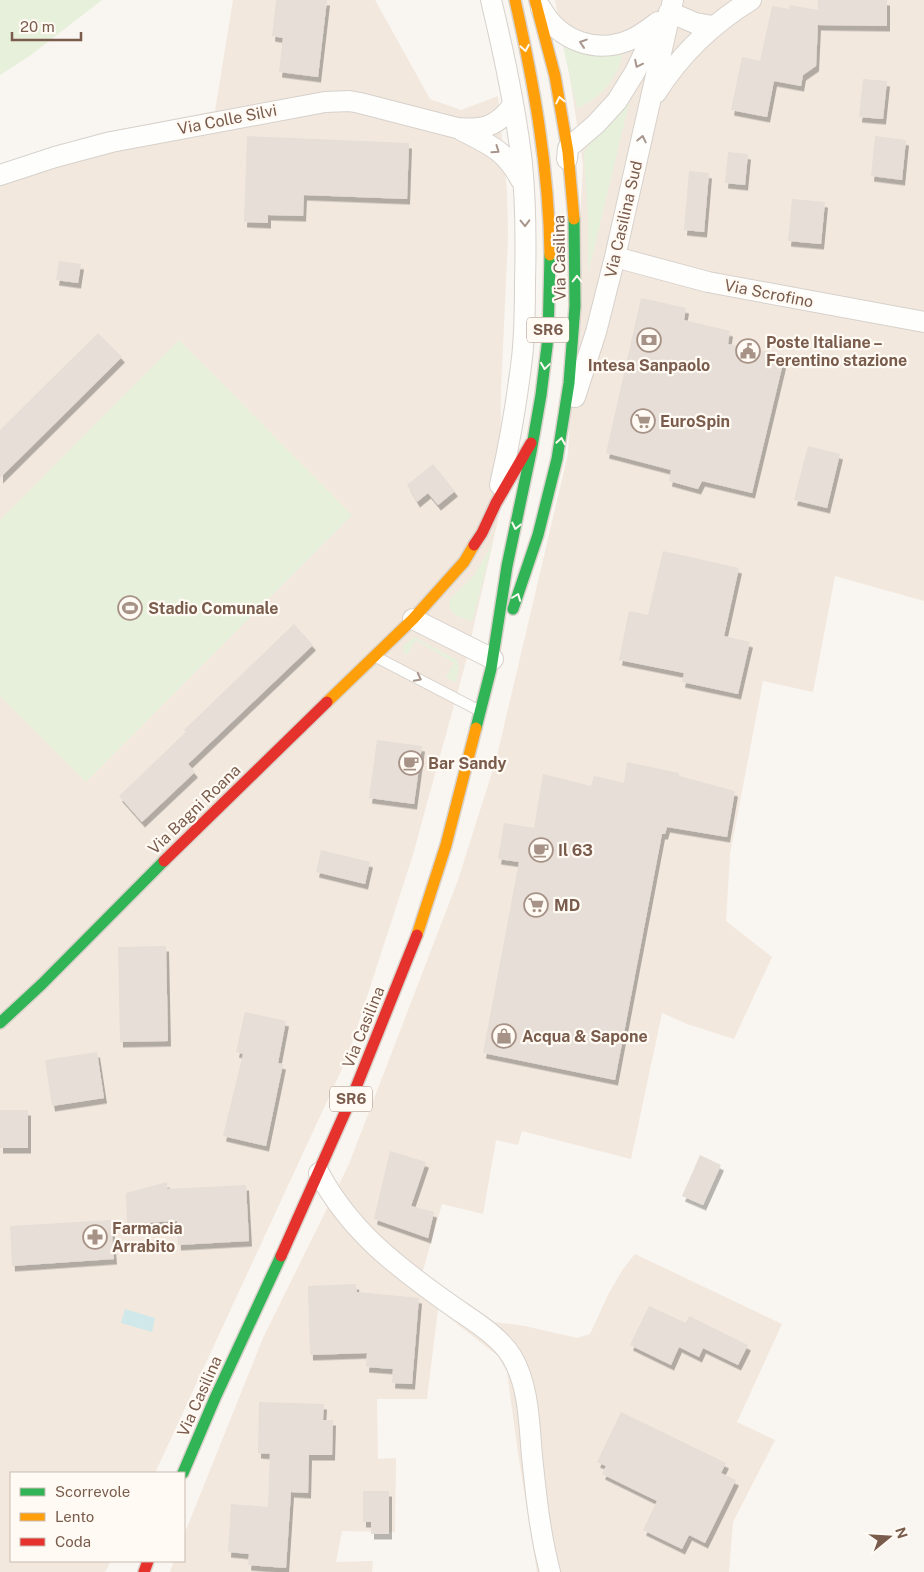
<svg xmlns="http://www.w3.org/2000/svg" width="924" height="1572" font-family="'Public Sans',sans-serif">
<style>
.residential{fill:#f2e8de}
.green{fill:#e7f0db}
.water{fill:#d0e8ea}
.building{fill:#e6ded7;filter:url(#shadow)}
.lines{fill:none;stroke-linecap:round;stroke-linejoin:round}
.lane-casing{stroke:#d7d1cb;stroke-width:12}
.street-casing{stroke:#d7d1cb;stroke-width:22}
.fast-casing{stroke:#d9d2cb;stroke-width:14}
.slow-casing{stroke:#d9d2cb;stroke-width:14}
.jam-casing{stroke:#d9d2cb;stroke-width:14}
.lane{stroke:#fefefd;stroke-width:10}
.street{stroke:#fefefd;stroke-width:20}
.fast{stroke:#30b455;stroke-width:11}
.slow{stroke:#ff9f0a;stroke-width:11}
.jam{stroke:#e5322d;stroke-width:11}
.oneway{stroke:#a8958b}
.oneway2{stroke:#fffaf3}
.labels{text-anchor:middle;stroke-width:4.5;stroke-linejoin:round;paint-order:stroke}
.shield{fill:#fffaf3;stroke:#a28b7f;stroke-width:1}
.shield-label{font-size:15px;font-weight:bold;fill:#7a5c4d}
.street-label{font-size:16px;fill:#7a5c4d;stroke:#fffaf3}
.poi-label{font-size:16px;font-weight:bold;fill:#7a5c4d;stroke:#fffaf3;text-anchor:start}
</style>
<defs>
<filter id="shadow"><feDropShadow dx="3" dy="5.5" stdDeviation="0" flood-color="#0004"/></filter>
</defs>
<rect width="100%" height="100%" fill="#f9f5f0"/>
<path class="residential" d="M233 0H375L430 99 461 110 498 96 507 191 508 238 501 390 500 511 465 665 412 858 347 1058 155 1473H11V1561H111L105 1572H0V166L101 133 215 111Z
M555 0H924V601L835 576 813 692 763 681 730 854 726 921 772 957 734 1039 687 1024 662 1013 631 1159 522 1131 518 1145 496 1140 483 1214 442 1204 422 1274 494 1322 525 1326 577 1338 590 1334 609 1293 623 1269 635 1254 782 1324 737 1422 775 1440 733 1522 729 1572H537L518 1453 507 1372 498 1356 438 1309 427 1399H377L378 1459 396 1458 395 1532 342 1531 336 1562 373 1561 372 1572H170L174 1561H184V1535L263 1338 349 1164 458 880 496 760 568 454 583 165 570 78Z"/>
<path class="green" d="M0 0H102L31 55 0 75Z
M566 43 623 53C618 78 601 99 577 108L563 46Z
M630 99 588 274V217L584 156C589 136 616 114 630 99Z
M179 340 352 515 86 782 0 696V520Z
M493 541 473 619 470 621C458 616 446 614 450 599L472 578 485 557Z
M414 637 457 660 459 666 456 683 446 677 454 663 416 640 407 655 404 653 403 646Z"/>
<path class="water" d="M125 1309 155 1318 152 1332 121 1323Z"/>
<path class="building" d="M276 0H327L318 77 279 72 283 38 272 36Z
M818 0H887V26L818 25V24L816 66 803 75 801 86 774 81 767 117 731 110 742 57 760 61 772 6 789 9 790 5 818 10Z
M863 79 887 81 883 119 859 117Z
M247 136 409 143 407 199 304 195 303 216 268 215V223L244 222Z
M875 136 906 140 902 180 871 176Z
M728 152 748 154 745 185 725 183Z
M689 171 709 173 704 232 684 230Z
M792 199 825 202 821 244 788 241Z
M59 261 81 264 78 283 56 280Z
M641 298 686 308 684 320 730 331 728 344 785 355 752 493 702 481 698 489 669 481 671 470 606 453Z
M98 333 122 357 0 478V430Z
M808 446 840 454 827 508 794 500Z
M433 464 455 491 438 505 428 493 417 502 407 485Z
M663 551 739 568 724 636 750 642 738 694 682 682 684 673 619 660 629 611 648 615Z
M294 624 313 645 188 764 195 772 142 822 119 796 186 732 184 730Z
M377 740 422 746 414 804 369 798Z
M627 762 679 773V776L735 791 727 837 667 827 665 834H662L615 1080 483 1053 519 862 498 859 504 823 534 828 543 774 591 786 594 776 624 783Z
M321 850 370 862 365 884 316 872Z
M166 946 168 1041 120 1042 118 947Z
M245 1012 286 1021 278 1063 283 1064 266 1146 223 1136 243 1054 236 1052Z
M97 1052 104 1098 52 1106 45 1060Z
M0 1110H28V1148H0Z
M390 1151 426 1162 411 1206 434 1212 428 1238 374 1219Z
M700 1155 721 1165 703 1205 682 1196Z
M167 1182V1189L246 1185 249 1241 178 1245 177 1221 127 1224 126 1193Z
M111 1220 114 1259 12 1266 10 1226Z
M356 1284 357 1292 419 1298 412 1384 392 1383 393 1369 366 1367 367 1353 310 1355 308 1286Z
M649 1306 686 1323 689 1316 748 1345 738 1365 703 1348 699 1357 679 1347 671 1365 630 1345Z
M259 1402 324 1404 323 1420H333L332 1455H309L308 1493 291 1492 286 1568 248 1565 249 1554 228 1552 231 1504 268 1507 270 1454 258 1453Z
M621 1412 726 1463 721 1473 736 1480 705 1543 689 1535 682 1549 643 1530 657 1501 602 1474 606 1466 597 1462Z
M363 1491H389V1534H371V1522H363Z"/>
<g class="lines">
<g class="lane-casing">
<path id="lane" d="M376 657 480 711"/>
</g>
<g class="street-casing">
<path id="street" d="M491 0C504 54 516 109 522 164 526 203 526 243 525 282 525 310 525 338 521 366 516 406 509 446 500 485
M541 8C559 41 597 55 632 39 641 35 650 28 658 22
M669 12 695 23 713 26
M656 93C680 55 712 24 751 0
M461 130C490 145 505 150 521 180
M567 159 568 148 596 124 617 101 635 72 659 22
M0 175 55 157 111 142 325 102 349 101 360 103 457 128C483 130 497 127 513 105
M615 257 708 282 924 322
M575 397 596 332 615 257 673 0
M413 619 493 659
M319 1173C350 1231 396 1266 448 1303 470 1319 498 1334 512 1357 529 1386 529 1423 532 1456 536 1495 540 1534 550 1572"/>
</g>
<g class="fast-casing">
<path id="fast" d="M513 609 538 535 557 459 569 383 575 306 574 219
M476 728 491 669 507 566 531 452 541 395 548 338 550 255
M0 1023 42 984 164 861
M183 1473 215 1398 281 1256"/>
</g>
<g class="slow-casing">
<path id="slow" d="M515 0C534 84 549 169 550 255
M535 0 555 76 568 152 574 219
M327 702 413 619 464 562 474 545
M417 935 446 845 476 728"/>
</g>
<g class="jam-casing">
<path id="jam" d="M474 545 482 533 496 503 531 443
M164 861 327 702
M281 1256 355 1090 417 935
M144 1572 148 1561"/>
</g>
<use href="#lane" class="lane"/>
<use href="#street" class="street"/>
<use href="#fast" class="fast"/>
<use href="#slow" class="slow"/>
<use href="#jam" class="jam"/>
</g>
<defs><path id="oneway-chevron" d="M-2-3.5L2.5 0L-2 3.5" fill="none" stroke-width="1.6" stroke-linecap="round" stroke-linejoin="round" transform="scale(1.25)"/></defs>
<g class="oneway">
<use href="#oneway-chevron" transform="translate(583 43) rotate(-162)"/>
<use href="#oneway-chevron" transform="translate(638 64) rotate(116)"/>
<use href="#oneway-chevron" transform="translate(642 139) rotate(-78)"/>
<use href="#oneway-chevron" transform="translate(496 150) rotate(35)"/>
<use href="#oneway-chevron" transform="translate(525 223) rotate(89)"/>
<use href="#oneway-chevron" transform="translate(418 678) rotate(27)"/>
</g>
<g class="oneway2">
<use href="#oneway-chevron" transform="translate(525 48) rotate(80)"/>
<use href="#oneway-chevron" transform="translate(560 100) rotate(-102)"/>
<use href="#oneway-chevron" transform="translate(577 279) rotate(-90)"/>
<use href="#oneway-chevron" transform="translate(545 366) rotate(98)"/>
<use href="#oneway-chevron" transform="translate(561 441) rotate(-80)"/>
<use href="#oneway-chevron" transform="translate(516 526) rotate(102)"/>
<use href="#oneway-chevron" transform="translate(517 597) rotate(-69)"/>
</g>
<defs>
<g id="bank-ring" transform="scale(1.25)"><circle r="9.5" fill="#fffaf3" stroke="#a69286" stroke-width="1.5"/><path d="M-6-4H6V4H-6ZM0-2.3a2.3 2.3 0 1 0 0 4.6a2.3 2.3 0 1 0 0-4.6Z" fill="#a69286"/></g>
<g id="civic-ring" transform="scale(1.25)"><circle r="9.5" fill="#fffaf3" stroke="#a69286" stroke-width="1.5"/><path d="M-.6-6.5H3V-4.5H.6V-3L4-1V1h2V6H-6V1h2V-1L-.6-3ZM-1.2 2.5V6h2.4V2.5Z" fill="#a69286"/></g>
<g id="supermarket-ring" transform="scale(1.25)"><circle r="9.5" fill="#fffaf3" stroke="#a69286" stroke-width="1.5"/><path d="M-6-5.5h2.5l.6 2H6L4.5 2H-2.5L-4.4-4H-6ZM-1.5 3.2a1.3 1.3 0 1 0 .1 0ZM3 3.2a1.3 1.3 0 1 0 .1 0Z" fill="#a69286"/></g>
<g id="stadium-ring" transform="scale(1.25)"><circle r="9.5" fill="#fffaf3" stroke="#a69286" stroke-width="1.5"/><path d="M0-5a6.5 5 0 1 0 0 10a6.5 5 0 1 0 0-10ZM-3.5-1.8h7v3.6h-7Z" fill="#a69286"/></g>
<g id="cafe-ring" transform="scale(1.25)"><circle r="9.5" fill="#fffaf3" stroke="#a69286" stroke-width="1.5"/><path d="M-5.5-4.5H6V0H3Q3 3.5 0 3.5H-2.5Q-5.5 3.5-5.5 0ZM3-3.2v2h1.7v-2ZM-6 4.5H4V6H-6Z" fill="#a69286"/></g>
<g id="shop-ring" transform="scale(1.25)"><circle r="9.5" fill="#fffaf3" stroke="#a69286" stroke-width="1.5"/><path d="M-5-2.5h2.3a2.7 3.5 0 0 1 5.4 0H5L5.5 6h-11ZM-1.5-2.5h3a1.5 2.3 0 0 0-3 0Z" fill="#a69286"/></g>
<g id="pharmacy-ring" transform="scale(1.25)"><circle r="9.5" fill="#fffaf3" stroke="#a69286" stroke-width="1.5"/><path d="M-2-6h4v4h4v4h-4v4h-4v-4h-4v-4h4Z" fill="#a69286"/></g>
</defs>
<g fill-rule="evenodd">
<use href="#bank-ring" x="649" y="340"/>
<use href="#civic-ring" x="748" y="351"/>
<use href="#supermarket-ring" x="643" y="421"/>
<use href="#stadium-ring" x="130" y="608"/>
<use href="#cafe-ring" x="411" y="763"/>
<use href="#cafe-ring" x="541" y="850"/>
<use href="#supermarket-ring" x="536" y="905"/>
<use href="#shop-ring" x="504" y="1036"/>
<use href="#pharmacy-ring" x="95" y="1237"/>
</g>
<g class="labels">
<g class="shield">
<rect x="527" y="317.5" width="42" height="25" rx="4"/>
<rect x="330" y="1086.5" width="42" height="25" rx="4"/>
</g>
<g class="shield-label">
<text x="548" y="335">SR6</text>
<text x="351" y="1104">SR6</text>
</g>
<g class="street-label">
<text transform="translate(227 119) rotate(-11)" y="6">Via Colle Silvi</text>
<text transform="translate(623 219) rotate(-77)" y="6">Via Casilina Sud</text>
<text transform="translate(559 258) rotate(-91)" y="6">Via Casilina</text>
<text transform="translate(769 293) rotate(11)" y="6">Via Scrofino</text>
<text transform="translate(194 809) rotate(-44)" y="6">Via Bagni Roana</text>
<text transform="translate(363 1027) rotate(-68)" y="6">Via Casilina</text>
<text transform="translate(199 1396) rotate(-66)" y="6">Via Casilina</text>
</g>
<g class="poi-label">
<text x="766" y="348">Poste Italiane –<tspan x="766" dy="18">Ferentino stazione</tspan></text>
<text x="649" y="371" text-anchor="middle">Intesa Sanpaolo</text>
<text x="660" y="427">EuroSpin</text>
<text x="148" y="614">Stadio Comunale</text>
<text x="428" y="769">Bar Sandy</text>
<text x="558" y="856">Il 63</text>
<text x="554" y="911">MD</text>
<text x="522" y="1042">Acqua &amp; Sapone</text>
<text x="112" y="1234">Farmacia<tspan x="112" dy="18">Arrabito</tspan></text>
</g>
</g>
<rect x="10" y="1472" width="175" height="90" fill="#fffaf3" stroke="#cabbb1"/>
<rect x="20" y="1488" width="25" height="8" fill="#30b455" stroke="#cabbb1"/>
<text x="55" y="1497" font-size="15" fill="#7a5c4d">Scorrevole</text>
<rect x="20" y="1513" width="25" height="8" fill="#ff9f0a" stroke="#cabbb1"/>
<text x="55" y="1522" font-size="15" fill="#7a5c4d">Lento</text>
<rect x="20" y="1538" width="25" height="8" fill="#e5322d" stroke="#cabbb1"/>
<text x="55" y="1547" font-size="15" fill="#7a5c4d">Coda</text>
<g transform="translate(889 1537) rotate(72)" stroke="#fffaf3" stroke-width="4" paint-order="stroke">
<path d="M0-4L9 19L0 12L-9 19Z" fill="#7a5c4d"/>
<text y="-8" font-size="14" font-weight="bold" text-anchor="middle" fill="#7a5c4d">N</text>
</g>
<path d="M12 32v8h69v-8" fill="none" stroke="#7a5c4d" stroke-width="2.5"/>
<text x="20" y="32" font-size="15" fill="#7a5c4d" stroke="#fffaf3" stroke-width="4" paint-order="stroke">20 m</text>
</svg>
